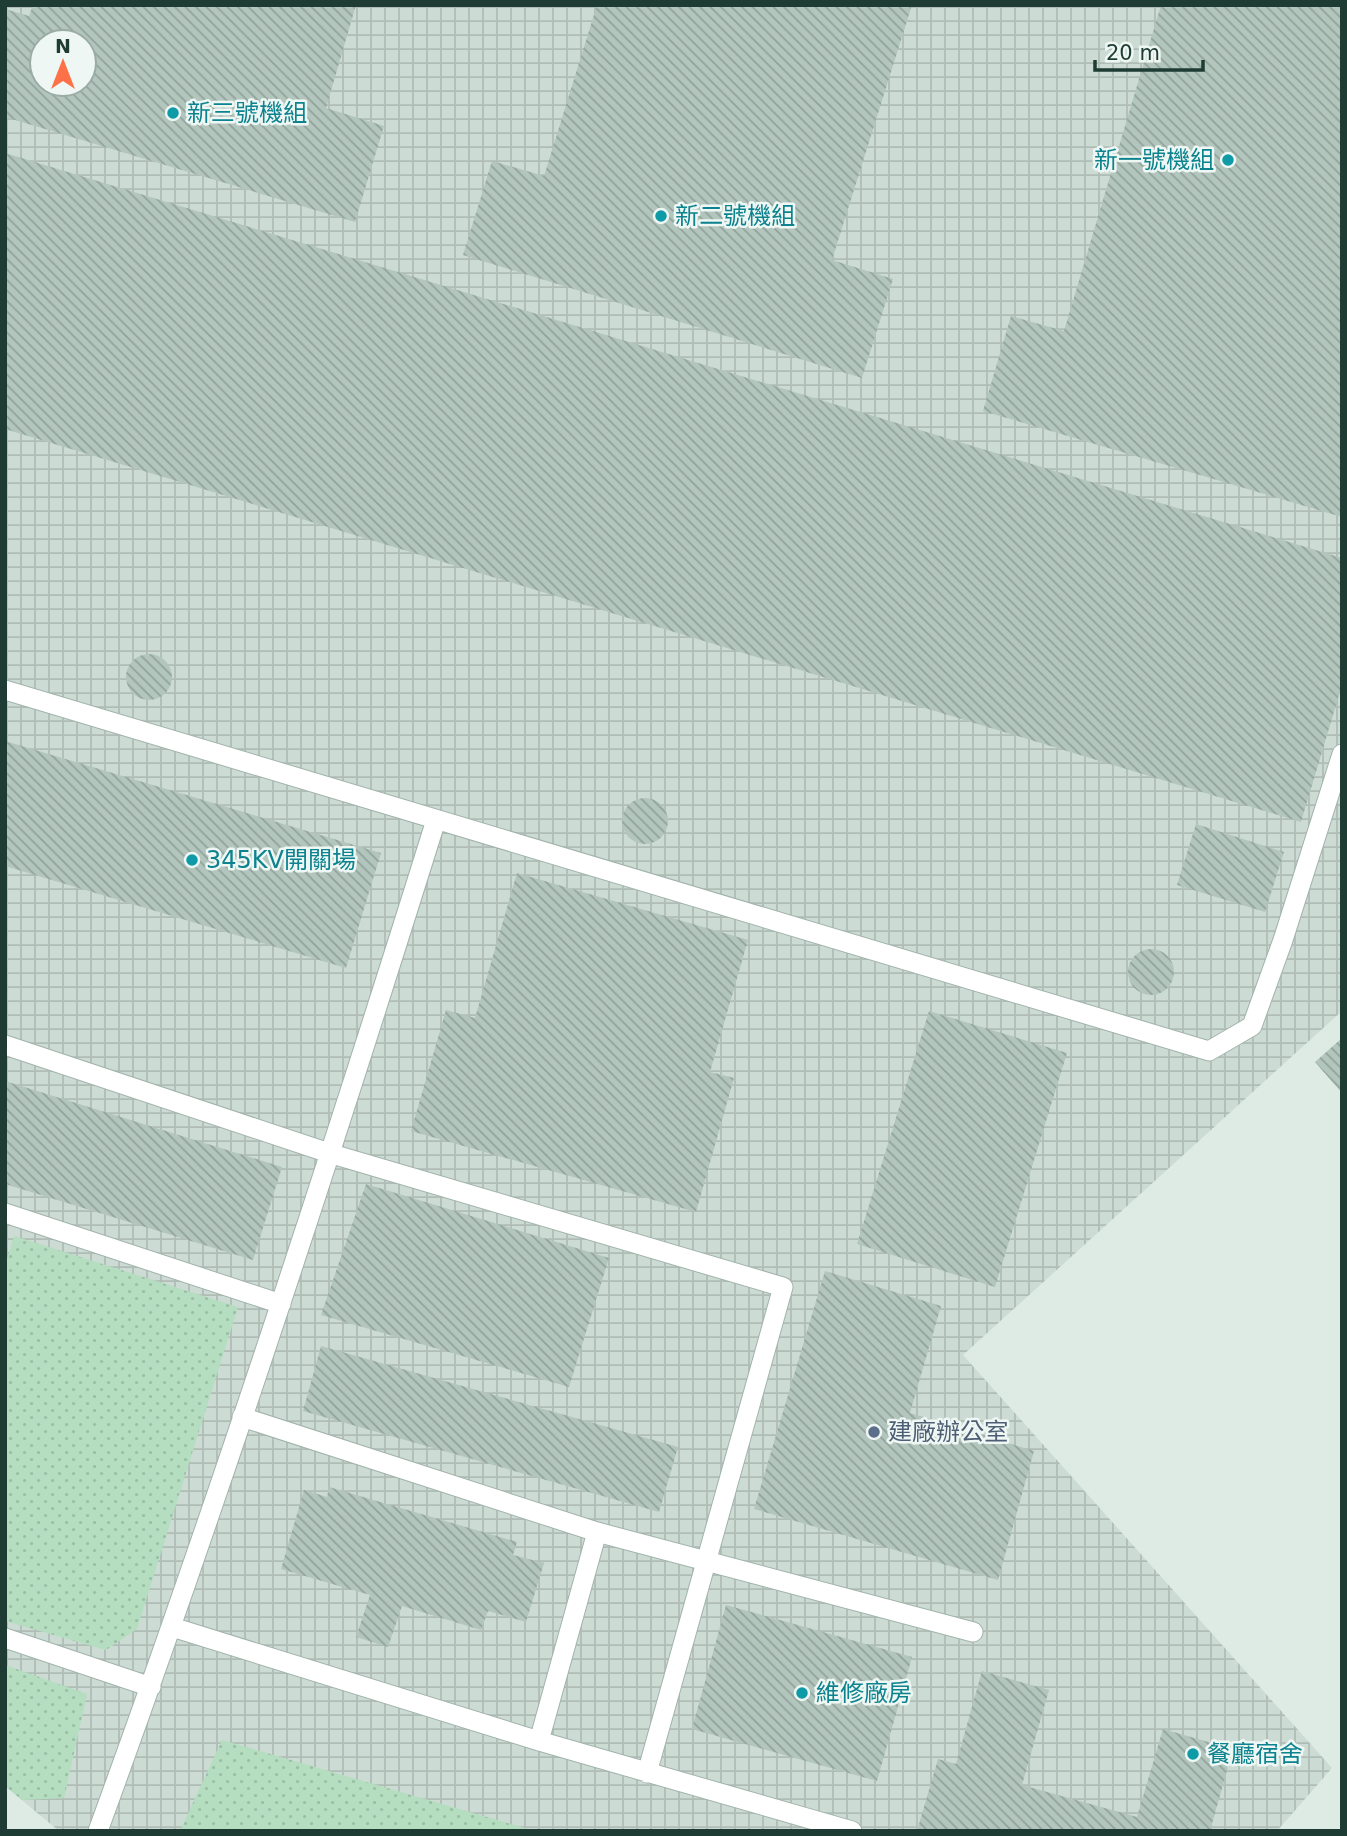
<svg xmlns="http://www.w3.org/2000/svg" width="1347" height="1836" font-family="'DejaVu Sans','Noto Sans TC',sans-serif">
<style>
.industrial{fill:url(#industrial-grid);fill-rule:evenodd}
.park{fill:url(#park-dots)}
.building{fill:url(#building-back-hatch);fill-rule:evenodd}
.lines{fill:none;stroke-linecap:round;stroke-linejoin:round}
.service-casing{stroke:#a1b3ac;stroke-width:21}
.service{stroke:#fff;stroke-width:19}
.culture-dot{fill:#0f9aa8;stroke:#eef7f3;stroke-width:2.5}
.service-dot{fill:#5c6f8a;stroke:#eef7f3;stroke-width:2.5}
.labels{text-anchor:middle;stroke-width:5;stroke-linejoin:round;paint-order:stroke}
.culture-label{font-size:24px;fill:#0d838f;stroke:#eef7f3;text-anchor:start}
.service-label{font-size:24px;fill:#4e5e75;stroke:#eef7f3;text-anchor:start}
</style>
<defs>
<pattern id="industrial-grid" width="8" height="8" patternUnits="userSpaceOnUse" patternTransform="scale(1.75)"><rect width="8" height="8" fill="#ccdbd4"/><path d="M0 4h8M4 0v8" fill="none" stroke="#afbdb6"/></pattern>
<pattern id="park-dots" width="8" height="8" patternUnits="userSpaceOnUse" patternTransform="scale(1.75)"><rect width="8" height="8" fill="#b4debf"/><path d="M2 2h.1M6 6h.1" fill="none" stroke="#9abfa5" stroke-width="1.8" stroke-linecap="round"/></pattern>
<pattern id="building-back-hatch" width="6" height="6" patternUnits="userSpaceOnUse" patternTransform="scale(1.75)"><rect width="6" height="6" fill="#b3c6be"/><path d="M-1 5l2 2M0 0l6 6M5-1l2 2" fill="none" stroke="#91a29b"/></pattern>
</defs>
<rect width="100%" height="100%" fill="#deebe5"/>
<path class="industrial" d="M5 5H1342V1011L963 1355 1332 1768 1277 1831H59L5 1786ZM42 42H84V84H42Z"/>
<path class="park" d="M14 1236 238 1307 137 1629 106 1650 5 1621V1266Z
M5 1665 87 1694 64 1798 22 1800 5 1786Z
M222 1740 535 1831H180Z"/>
<path class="building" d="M33 5H356L326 108 384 126 355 222 5 117V9L29 16ZM42 42H84V84H42Z
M597 5H912L832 260 893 279 862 378 463 255 492 161 544 176Z
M1161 5H1342V517L983 411 1011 316 1064 331Z
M5 153 1342 558V685L1301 822 5 429Z
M126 677a23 23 0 1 1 46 0a23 23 0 1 1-46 0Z
M5 741 381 853 346 968 5 866Z
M622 821a23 23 0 1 1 46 0a23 23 0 1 1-46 0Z
M1196 824 1284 852 1265 912 1177 885Z
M517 873 748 940 710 1072 734 1078 696 1212 411 1131 446 1010 475 1018Z
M1128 972a23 23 0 1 1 46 0a23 23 0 1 1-46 0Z
M929 1011 1067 1053 995 1287 857 1244Z
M1342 1038V1093L1315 1062Z
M5 1081 282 1167 253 1260 5 1184Z
M366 1184 609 1258 569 1387 321 1315Z
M825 1271 941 1306 910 1413 1034 1451 998 1580 754 1509Z
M321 1346 678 1447 659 1512 303 1411Z
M329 1487 517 1542 513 1555 544 1563 526 1622 488 1611 481 1630 402 1606 388 1647 356 1637 370 1595 281 1569 304 1490 327 1497Z
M726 1605 912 1657 877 1781 692 1729Z
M982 1671 1049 1690 1022 1785 1137 1817 1163 1729 1233 1749 1210 1831H917L938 1759 956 1764Z"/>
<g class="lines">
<g class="service-casing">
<path id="service" d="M5 690 1209 1051 1252 1026 1283 940 1342 754
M5 1045 332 1154 783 1287 647 1773
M5 1213 281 1304
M242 1417 597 1532 973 1632
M172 1627 539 1741 852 1831
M5 1638 151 1687
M539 1741 597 1532
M98 1831C220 1497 330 1159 436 820"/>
</g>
<use href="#service" class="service"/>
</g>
<g class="culture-dot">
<circle cx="173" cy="113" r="7"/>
<circle cx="1228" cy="160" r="7"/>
<circle cx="661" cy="216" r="7"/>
<circle cx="192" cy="860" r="7"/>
<circle cx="802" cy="1693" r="7"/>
<circle cx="1193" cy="1754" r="7"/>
</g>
<circle class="service-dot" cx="874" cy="1432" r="7"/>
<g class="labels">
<g class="culture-label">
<text x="187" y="121">新三號機組</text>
<text x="1214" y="168" text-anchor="end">新一號機組</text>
<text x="675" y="224">新二號機組</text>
<text x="206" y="868">345KV開關場</text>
<text x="816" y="1701">維修廠房</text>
<text x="1207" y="1762">餐廳宿舍</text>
</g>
<g class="service-label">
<text x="888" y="1440">建廠辦公室</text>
</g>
</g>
<rect width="1347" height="1836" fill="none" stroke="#1e3c33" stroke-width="14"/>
<g transform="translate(63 63)"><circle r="33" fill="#eef7f3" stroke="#9baca6" stroke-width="2"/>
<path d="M0-5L12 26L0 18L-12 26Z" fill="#fd7149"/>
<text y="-10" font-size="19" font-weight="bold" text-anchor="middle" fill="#1e3c33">N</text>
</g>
<path d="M1095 60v10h108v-10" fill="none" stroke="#1e3c33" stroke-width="3.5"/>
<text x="1106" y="60" font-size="21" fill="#1e3c33" stroke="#eef7f3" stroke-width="5" paint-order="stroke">20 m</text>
</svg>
